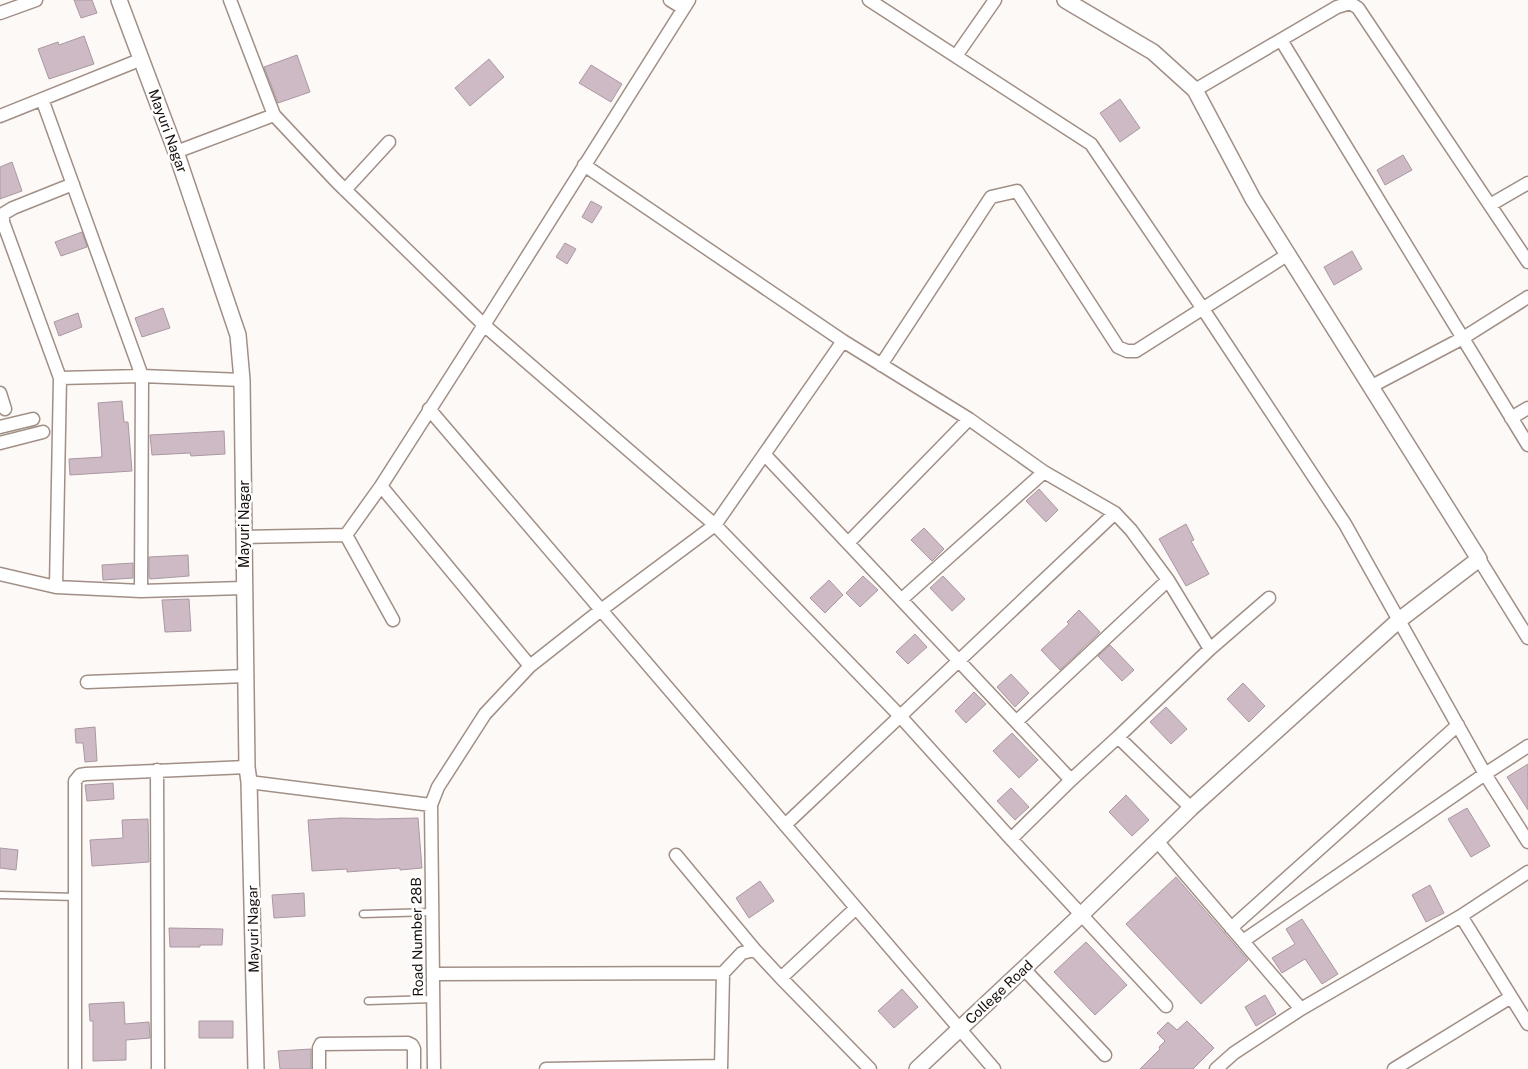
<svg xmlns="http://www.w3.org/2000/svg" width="1528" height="1069" font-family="'Public Sans',sans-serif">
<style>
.building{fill:#cdbac4;stroke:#aa98a2}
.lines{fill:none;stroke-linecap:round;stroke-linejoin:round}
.service-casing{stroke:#a18f86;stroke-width:9}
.minor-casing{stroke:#a18f86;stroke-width:15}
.tertiary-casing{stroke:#a18f86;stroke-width:18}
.service{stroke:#fff;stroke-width:6}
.minor{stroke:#fff;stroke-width:12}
.tertiary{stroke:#fff;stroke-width:15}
.labels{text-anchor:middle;stroke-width:5;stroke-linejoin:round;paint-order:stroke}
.street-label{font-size:14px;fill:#150e0b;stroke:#fff}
</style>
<rect width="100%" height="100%" fill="#fdf9f7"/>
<path class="building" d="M74 0H92L97 13 81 18Z
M84 36 94 64 49 79 38 49 58 42 59 45Z
M297 55 310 92 278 103 264 67Z
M489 59 504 77 470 106 455 88Z
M591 65 622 84 611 102 579 83Z
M1120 99 1140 128 1120 142 1100 113Z
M1403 155 1412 170 1385 185 1377 170Z
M12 162 22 191 0 199V167Z
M591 201 602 207 592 223 582 217Z
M82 232 87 247 61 256 55 242Z
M565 243 576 249 567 264 556 257Z
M1352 251 1362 269 1334 285 1324 267Z
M163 308 170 328 142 337 135 318Z
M78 313 82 327 59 336 54 322Z
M122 401 124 422H128L132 471 70 475 69 459 102 457 98 403Z
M224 431 225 454 191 456 190 453 152 455 150 435Z
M1039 489 1058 510 1046 522 1026 501Z
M1186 524 1194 540 1191 541 1209 574 1186 586 1159 539Z
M924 528 944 549 932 561 911 540Z
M188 555 189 576 150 579 149 577V557Z
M133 563V578L103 580 102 565Z
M863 576 878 590 860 607 846 593Z
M943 576 965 599 952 611 930 588Z
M829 580 843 595 825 613 810 598Z
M189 599 191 631 165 632 162 600Z
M1079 610 1100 632 1060 670 1041 650 1069 624 1067 622Z
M915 634 927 647 908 664 896 652Z
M1110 645 1134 670 1122 681 1098 656Z
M1011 674 1029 693 1015 707 997 687Z
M1243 683 1265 706 1249 722 1227 699Z
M974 692 986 704 966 723 955 711Z
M1166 707 1187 729 1171 744 1150 722Z
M95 727 97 761 85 762 83 743H76L75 729Z
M1012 733 1038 760 1019 778 993 751Z
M1528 764V810L1507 777Z
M113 783 114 799 87 801 85 785Z
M1011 788 1029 807 1015 820 997 801Z
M1126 795 1149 820 1132 836 1109 812Z
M1467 808 1490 846 1471 857 1448 819Z
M341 818 377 819 418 818 422 868 400 870V868L347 872V869L312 871 308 820Z
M148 819 149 862 92 866 90 840 123 838 122 820Z
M0 848 18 850 16 870 0 868Z
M1176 877 1248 960 1201 1004 1126 924Z
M760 881 774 901 749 918 736 898Z
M1430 885 1444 913 1426 922 1412 895Z
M304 893 305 916 274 918 272 895Z
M1302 919 1338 974 1322 984 1305 959 1282 973 1272 958 1295 944 1286 929Z
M169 928 223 929 222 945H200V947H170Z
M1086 942 1127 985 1095 1015 1054 972Z
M902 989 918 1007 894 1028 878 1011Z
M1265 995 1276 1014 1256 1026 1245 1007Z
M124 1002 125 1024 149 1022 150 1038 126 1040V1060L93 1061V1021H90L89 1004Z
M199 1021H233V1038H199Z
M1187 1021 1214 1048 1193 1069H1140L1160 1049 1159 1047 1165 1041 1157 1033 1168 1022 1177 1030Z
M311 1049V1069H280L278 1051Z"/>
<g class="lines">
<g class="service-casing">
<path id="service" d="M0 895 76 897
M363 914 431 912
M368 1001 433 999"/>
</g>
<g class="minor-casing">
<path id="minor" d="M230 0 274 115
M670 0 683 8
M869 0 1091 144 1203 309 1345 524 1485 774 1528 842
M0 13 36 0
M1281 40 1528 445
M956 56 995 0
M1195 90 1337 7 1350 3 1358 8 1528 262
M42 99 142 376 141 591
M0 116 142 59
M176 152 274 115 337 182 484 325 715 525 900 716 1011 839 1166 1006
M584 165 843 341 969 419 1044 472 1115 513 1131 530 1168 580 1210 649
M73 184 13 208 3 214V222L60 378 142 376 242 380
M345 190 389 142
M1490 205 1528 183
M881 365 991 197 1017 191 1118 347 1127 351H1136L1287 255
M1370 387 1463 338 1528 297
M0 393 5 409
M429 409 994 1069
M1511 418 1528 408
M0 427 33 419
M0 443 43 432
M765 455 1071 780
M381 486 530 666
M346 535 393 620
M245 537 346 535 381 486 484 325 689 0
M848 543 969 419
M1479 559 1528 638
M0 574 56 587 141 591 243 588
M56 587 60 378
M902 599 1044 472
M87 682 247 676
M1017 721 1168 580
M1118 737 1191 808
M157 770 158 1069
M249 782 431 805
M785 825 1115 513
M1011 839 1071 780 1118 737 1210 649 1269 598
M1157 841 1301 1009
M676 855 755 950
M1461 916 1528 1024
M1231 928 1458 725
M1243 941 1485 774 1528 746
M1024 969 1105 1055
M433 974 723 973
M781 978 870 1069
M75 1069V781L80 775 86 774 247 767
M319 1069V1048L321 1044 408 1043 412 1045 414 1049V1069
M434 1069 431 805 438 787 485 714 530 666 601 610 715 525 843 341
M546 1069 721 1066
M721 1069 723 973 742 953 755 950 781 978 856 908
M1216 1069 1234 1053 1301 1009 1461 916 1528 872
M1394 1069 1511 997"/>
</g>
<g class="tertiary-casing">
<path id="tertiary" d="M119 0 176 152 238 335 242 380 247 767 249 782 256 1069
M917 1069 1082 914 1191 808 1398 621 1479 559 1253 199 1195 90 1153 52 1065 0"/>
</g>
<use href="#service" class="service"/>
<use href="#minor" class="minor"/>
<use href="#tertiary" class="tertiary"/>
</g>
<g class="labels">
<g class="street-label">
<text transform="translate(168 131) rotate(70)" y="5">Mayuri Nagar</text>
<text transform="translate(244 524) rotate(-90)" y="5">Mayuri Nagar</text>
<text transform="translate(253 929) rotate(-91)" y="5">Mayuri Nagar</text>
<text transform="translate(417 937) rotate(-91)" y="5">Road Number 28B</text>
<text transform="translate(999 992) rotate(-43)" y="5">College Road</text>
</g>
</g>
</svg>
